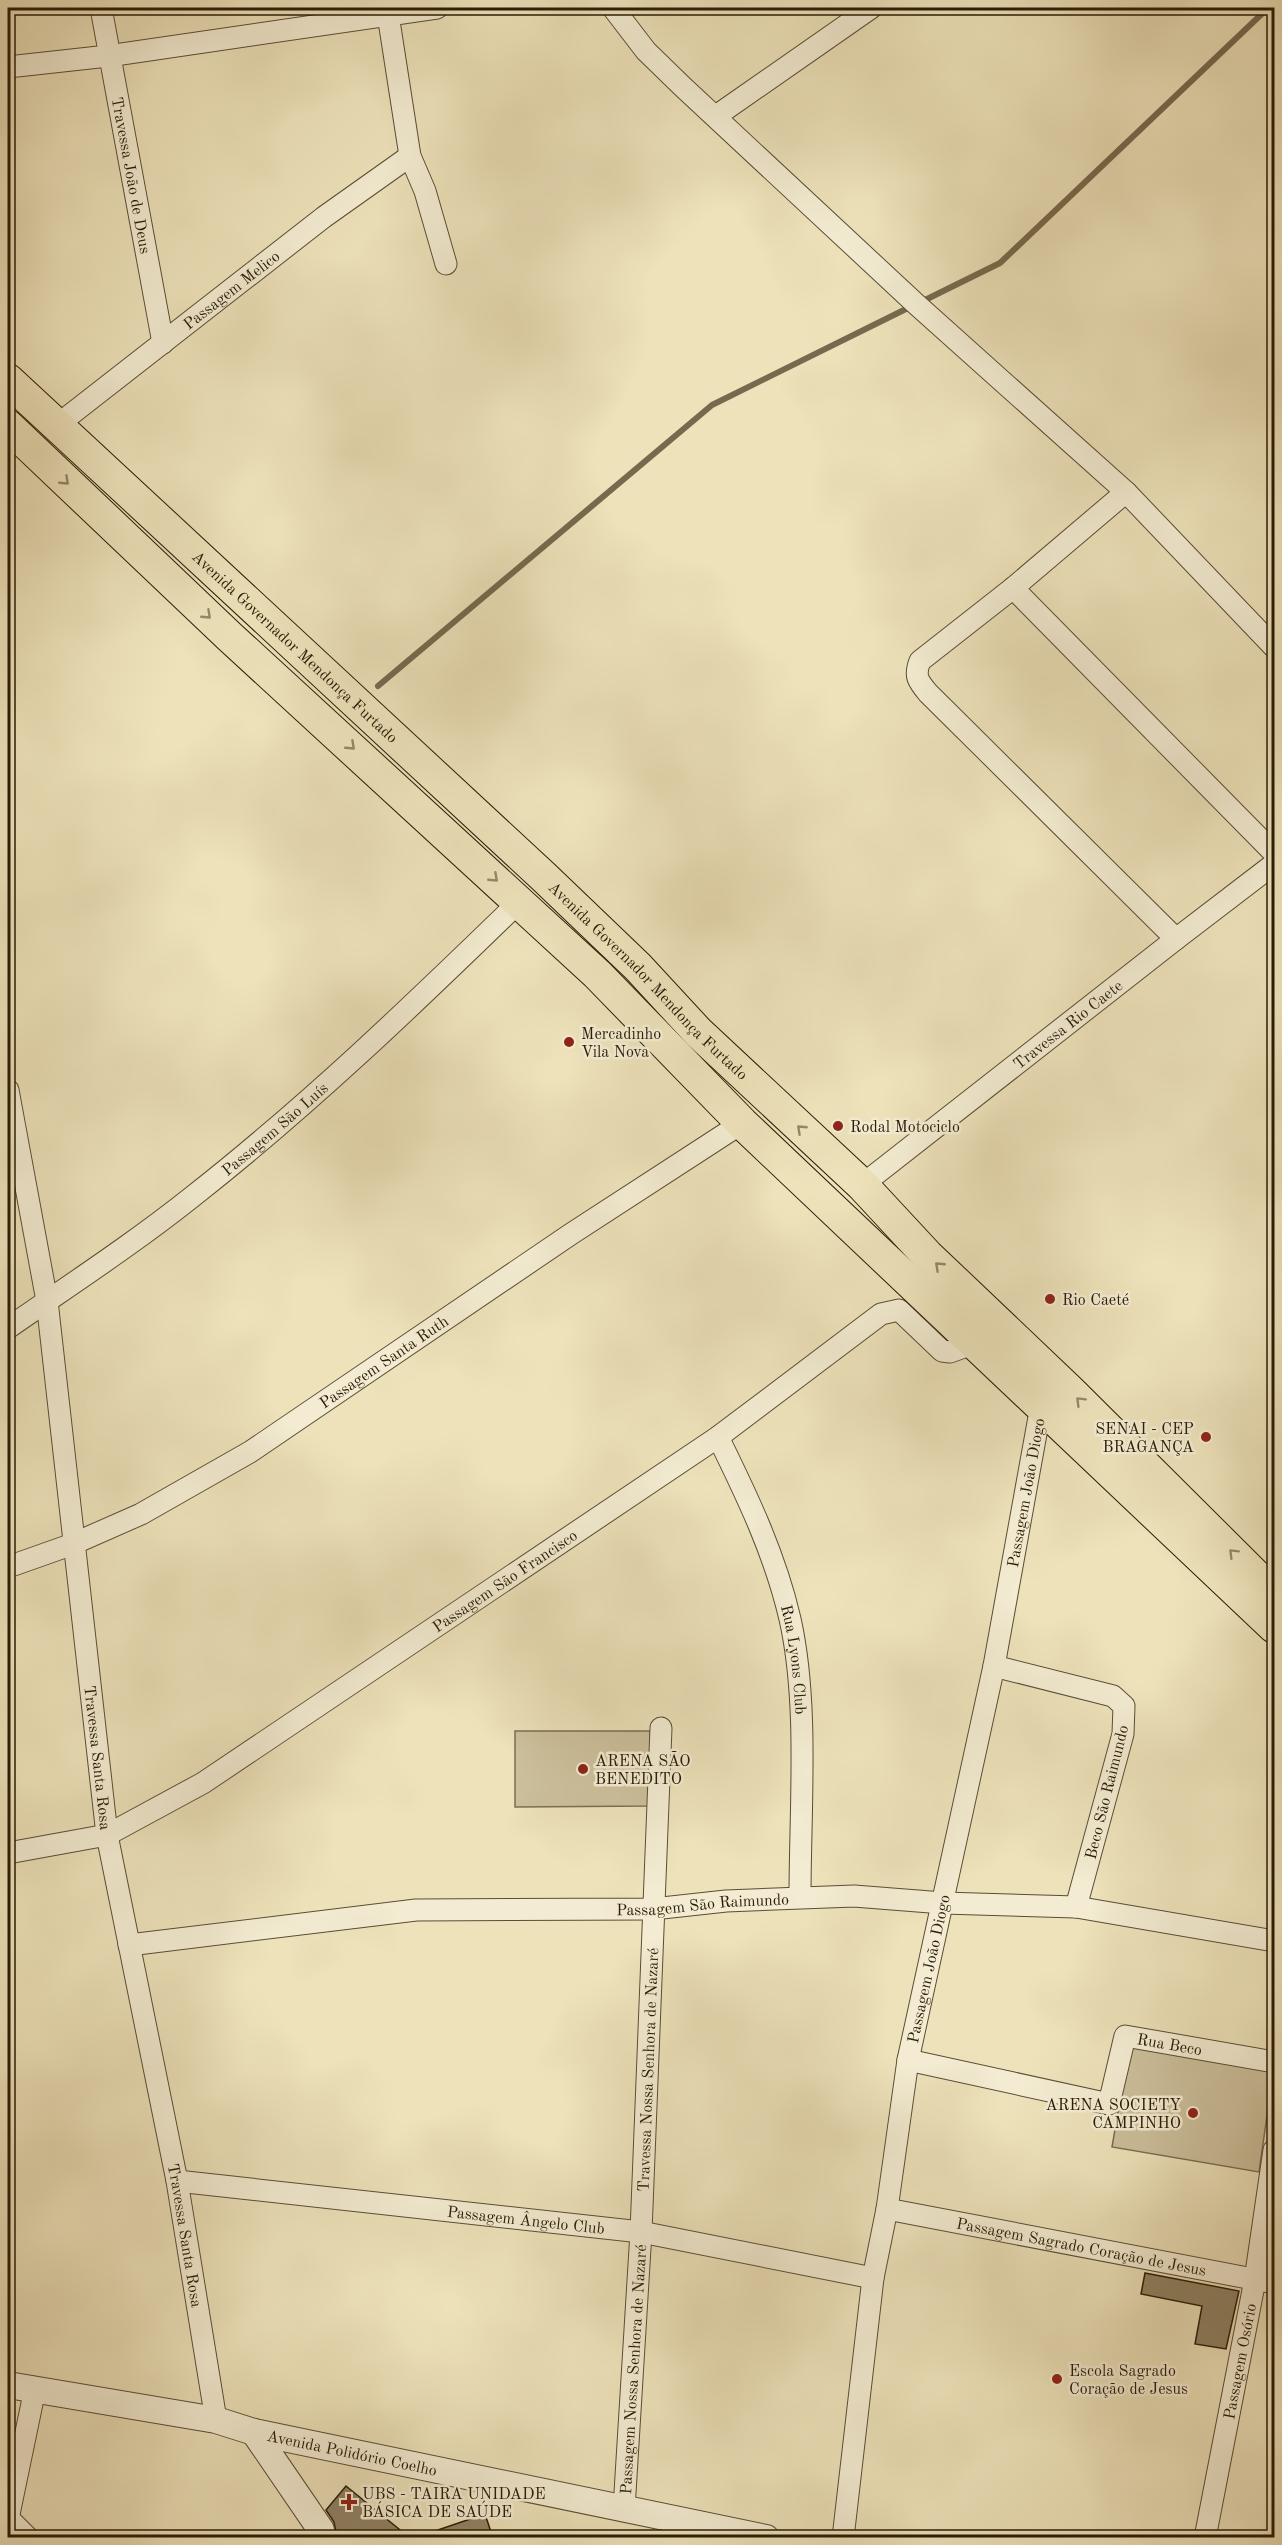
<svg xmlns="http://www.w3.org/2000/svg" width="1282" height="2545" font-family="'Old Standard TT',serif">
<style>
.green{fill:#ccc09c;stroke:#7a6e52;stroke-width:1.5}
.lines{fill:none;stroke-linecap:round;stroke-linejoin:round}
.stream{stroke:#766a4e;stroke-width:6}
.building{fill:#8f8264;stroke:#291b07;stroke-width:1.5}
.minor-casing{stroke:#5a4d34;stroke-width:23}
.tertiary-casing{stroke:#5a4d34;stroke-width:28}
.primary-casing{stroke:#291b07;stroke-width:34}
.minor{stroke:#f3ecd2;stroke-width:21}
.tertiary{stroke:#f3ecd2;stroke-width:26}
.primary{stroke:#ede2ba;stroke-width:32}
.oneway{stroke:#958869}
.poi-dot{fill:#8f2418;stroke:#f3ecd2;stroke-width:2}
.labels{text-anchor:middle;stroke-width:5;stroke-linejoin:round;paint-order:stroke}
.street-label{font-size:16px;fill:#291b07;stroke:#f3ecd2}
.poi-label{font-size:16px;fill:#291b07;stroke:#f3ecd2;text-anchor:start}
</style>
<rect width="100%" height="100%" fill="#ede2ba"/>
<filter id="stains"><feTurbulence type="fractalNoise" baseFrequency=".00333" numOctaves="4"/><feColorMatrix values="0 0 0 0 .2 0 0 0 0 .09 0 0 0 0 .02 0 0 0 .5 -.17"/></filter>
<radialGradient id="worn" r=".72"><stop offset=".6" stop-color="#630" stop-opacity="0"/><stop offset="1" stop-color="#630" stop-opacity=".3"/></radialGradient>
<path class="green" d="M515 1731H650L651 1806 515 1807Z
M1130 2042 1274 2066 1259 2172 1112 2147Z"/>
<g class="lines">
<path class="stream" d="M921 302 1000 263 1268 8
M378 686 712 405 912 306"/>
</g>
<path class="building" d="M1145 2273 1239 2291 1226 2349 1195 2344 1202 2306 1141 2294Z
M346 2486 410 2538H344L336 2532 334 2522 326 2510Z
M485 2514 493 2538H423V2535Z"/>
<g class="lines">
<g class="minor-casing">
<g id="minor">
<path id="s1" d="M101 8 163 343"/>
<path d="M387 8 410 156 425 191 446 264"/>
<path d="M613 8 646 51 683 87 916 304 1126 492 1274 647"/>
<path d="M8 67 108 56 437 8"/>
<path d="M716 116 871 8"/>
<path id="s2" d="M56 426 324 217 410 156"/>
<path d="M1126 492 1013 588 920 661C914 676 918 681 928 693L1176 939"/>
<path d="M1013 588 1274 853"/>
<path id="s3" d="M8 1090 47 1301 107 1835 177 2181 216 2420"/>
<path id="s4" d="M862 1185 1176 939 1274 864"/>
<path id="s5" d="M8 1328C70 1285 133 1244 192 1197 308 1106 414 1004 519 902"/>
<path id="s6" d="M718 1437C747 1496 775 1554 790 1619 809 1703 800 1809 800 1896"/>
<path id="s7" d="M8 1567 73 1544 141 1514 250 1452 571 1234 742 1123"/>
<path d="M994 1666 1113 1696 1124 1706 1123 1734 1076 1907"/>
<path id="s8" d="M8 1853 107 1835 203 1783 718 1437 881 1314 899 1310 942 1351 950 1352 975 1343"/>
<path id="s9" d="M129 1945 416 1910 653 1909 726 1901 854 1896 943 1903 1076 1907 1274 1941"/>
<path id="s10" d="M908 2060 1109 2104 1125 2036 1274 2062"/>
<path id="s11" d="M177 2181 641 2232 873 2278"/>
<path id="s12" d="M887 2209 1274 2283"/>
<path id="s13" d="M624 2509 641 2232 661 1728"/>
<path d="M8 2518 28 2538"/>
<path d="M8 2519 35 2389"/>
<path id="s14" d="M843 2538 873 2278 887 2209 908 2060 994 1666 1041 1406"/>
<path id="s15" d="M1205 2538 1255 2280 1274 2150"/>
</g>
</g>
<g class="tertiary-casing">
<g id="tertiary">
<path id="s16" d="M8 2385 216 2420 254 2432 766 2538"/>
<path d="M254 2432 321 2530 322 2538"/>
</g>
</g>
<g class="primary-casing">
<g id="primary">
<path id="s17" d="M8 380 544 877 638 967 698 1032 862 1185 927 1255 1070 1391 1274 1594"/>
<path d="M8 426 230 637 597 974 742 1123 1274 1627"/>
</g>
</g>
<use href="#minor" class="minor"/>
<use href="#tertiary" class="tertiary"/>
<use href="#primary" class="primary"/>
</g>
<defs><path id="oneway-chevron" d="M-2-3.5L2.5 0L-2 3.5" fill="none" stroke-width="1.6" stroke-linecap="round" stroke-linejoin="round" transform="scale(1.5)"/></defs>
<g class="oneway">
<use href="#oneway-chevron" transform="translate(65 481) rotate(43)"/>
<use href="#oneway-chevron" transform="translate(207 615) rotate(43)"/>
<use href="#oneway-chevron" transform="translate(351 746) rotate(43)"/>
<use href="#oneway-chevron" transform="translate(494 878) rotate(43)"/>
<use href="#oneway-chevron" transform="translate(801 1129) rotate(-137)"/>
<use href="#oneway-chevron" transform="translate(939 1266) rotate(-137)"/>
<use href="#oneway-chevron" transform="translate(1080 1401) rotate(-135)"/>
<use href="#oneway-chevron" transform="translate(1233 1553) rotate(-135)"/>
</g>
<g class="poi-dot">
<circle cx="569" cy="1042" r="6"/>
<circle cx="838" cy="1126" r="6"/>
<circle cx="1050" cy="1299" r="6"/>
<circle cx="1206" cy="1437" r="6"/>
<circle cx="583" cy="1769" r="6"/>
<circle cx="1193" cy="2113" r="6"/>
<circle cx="1057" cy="2379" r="6"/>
<path d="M346 2493h6v6h6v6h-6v6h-6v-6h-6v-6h6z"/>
</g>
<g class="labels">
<g class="street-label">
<text dy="6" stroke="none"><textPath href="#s1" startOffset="170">Travessa João de Deus</textPath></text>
<text dy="6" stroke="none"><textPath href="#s2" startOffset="222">Passagem Melico</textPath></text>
<text dy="6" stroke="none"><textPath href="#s17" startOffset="392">Avenida Governador Mendonça Furtado</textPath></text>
<text dy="6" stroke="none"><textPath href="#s17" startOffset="878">Avenida Governador Mendonça Furtado</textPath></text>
<text dy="6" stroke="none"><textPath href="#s4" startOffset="261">Travessa Rio Caete</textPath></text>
<text dy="6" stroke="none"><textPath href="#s5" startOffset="333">Passagem São Luís</textPath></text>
<text dy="6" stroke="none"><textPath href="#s7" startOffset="430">Passagem Santa Ruth</textPath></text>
<text dy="6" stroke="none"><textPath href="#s14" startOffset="1062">Passagem João Diogo</textPath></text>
<text dy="6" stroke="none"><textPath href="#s8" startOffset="573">Passagem São Francisco</textPath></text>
<text dy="6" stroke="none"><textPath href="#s6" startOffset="237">Rua Lyons Club</textPath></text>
<text dy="6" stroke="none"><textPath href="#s3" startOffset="674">Travessa Santa Rosa</textPath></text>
<text transform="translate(1106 1792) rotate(-76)" y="6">Beco São Raimundo</text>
<text dy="6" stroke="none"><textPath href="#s9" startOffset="576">Passagem São Raimundo</textPath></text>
<text dy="6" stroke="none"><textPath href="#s14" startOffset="576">Passagem João Diogo</textPath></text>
<text dy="6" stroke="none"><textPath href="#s10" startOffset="321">Rua Beco</textPath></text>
<text dy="6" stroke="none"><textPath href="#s13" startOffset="440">Travessa Nossa Senhora de Nazaré</textPath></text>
<text dy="6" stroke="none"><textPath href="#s11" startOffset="351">Passagem Ângelo Club</textPath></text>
<text dy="6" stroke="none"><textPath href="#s3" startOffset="1160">Travessa Santa Rosa</textPath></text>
<text dy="6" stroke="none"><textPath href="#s12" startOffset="198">Passagem Sagrado Coração de Jesus</textPath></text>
<text dy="6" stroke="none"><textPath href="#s15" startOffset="180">Passagem Osório</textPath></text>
<text dy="6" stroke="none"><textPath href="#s13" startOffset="140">Passagem Nossa Senhora de Nazaré</textPath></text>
<text dy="6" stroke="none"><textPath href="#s16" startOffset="351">Avenida Polidório Coelho</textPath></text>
</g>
<g class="poi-label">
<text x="581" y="1039">Mercadinho<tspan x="581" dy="18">Vila Nova</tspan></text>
<text x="850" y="1132">Rodal Motociclo</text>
<text x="1062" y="1305">Rio Caeté</text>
<text x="1194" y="1434" text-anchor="end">SENAI - CEP<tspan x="1194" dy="18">BRAGANÇA</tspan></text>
<text x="595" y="1766">ARENA SÃO<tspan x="595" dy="18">BENEDITO</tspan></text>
<text x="1181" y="2110" text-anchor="end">ARENA SOCIETY<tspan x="1181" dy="18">CAMPINHO</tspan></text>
<text x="1069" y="2376">Escola Sagrado<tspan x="1069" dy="18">Coração de Jesus</tspan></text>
<text x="362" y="2499">UBS - TAIRA UNIDADE<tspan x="362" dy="18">BÁSICA DE SAÚDE</tspan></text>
</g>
</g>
<rect width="1282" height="2545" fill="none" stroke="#ede2ba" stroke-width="30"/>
<rect x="9" y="9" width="1264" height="2527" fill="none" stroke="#291b07" stroke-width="3"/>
<rect x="15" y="15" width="1252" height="2515" fill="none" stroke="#291b07" stroke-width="1.5"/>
<rect width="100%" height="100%" filter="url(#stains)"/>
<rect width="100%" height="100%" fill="url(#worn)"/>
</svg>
